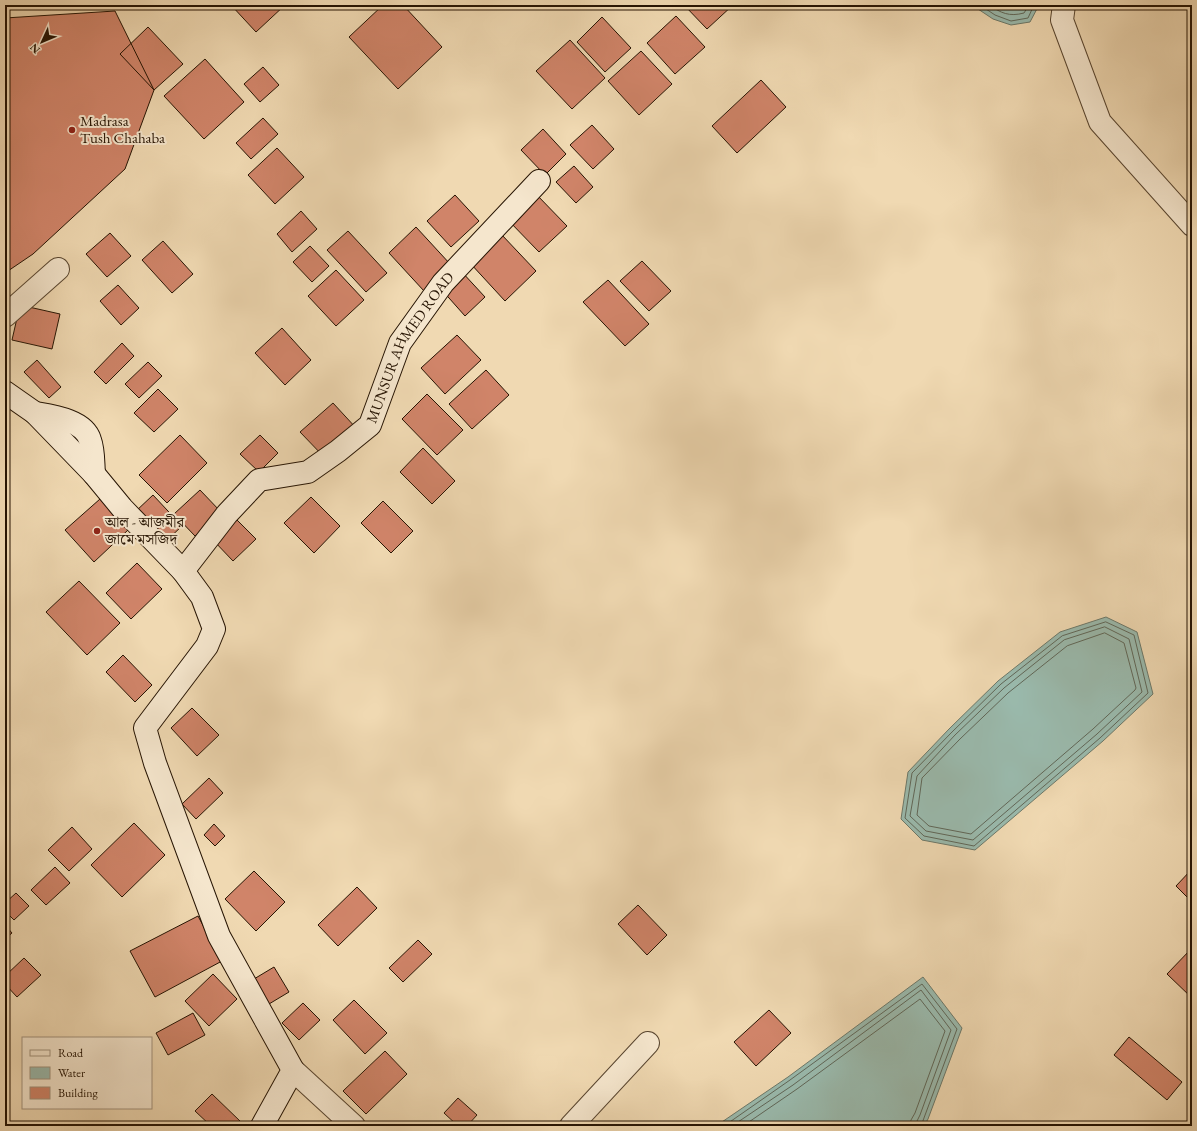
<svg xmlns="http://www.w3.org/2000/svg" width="1197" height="1131" font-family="'EB Garamond','Noto Serif Bengali',serif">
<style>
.water{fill:#9abaad;stroke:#6c7869}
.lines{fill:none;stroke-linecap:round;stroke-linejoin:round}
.shore{stroke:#606758;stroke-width:1}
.building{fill:#d08469;stroke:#261403}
.street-casing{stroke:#58452f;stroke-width:24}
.secondary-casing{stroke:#261403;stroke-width:24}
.street{stroke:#f5e6cd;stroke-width:22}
.secondary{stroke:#f5e6cd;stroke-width:22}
.poi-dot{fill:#8f2418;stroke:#f5e6cd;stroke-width:1.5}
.labels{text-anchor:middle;stroke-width:4;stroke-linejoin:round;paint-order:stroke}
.poi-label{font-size:15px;fill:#261403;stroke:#f5e6cd;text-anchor:start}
.street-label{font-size:15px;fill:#261403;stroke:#f5e6cd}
</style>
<rect width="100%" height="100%" fill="#f0d9b2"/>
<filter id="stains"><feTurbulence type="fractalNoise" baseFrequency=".005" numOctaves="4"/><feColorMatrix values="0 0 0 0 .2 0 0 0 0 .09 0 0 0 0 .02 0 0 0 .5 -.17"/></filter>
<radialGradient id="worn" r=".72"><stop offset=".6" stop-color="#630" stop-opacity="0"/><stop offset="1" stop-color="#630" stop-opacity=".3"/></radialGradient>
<path class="water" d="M972 5H1039L1030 22 1011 25 993 19Z
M1106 617 1137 632 1153 694 1103 741 975 850 922 840 901 819 908 772 949 729 998 681 1060 632Z
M923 977 962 1028 928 1119 924 1126H716L788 1077Z"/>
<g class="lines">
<path class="shore" d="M980 5 995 15 1011 21 1028 18 1034 5
M989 5C1001 13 1009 17 1024 13L1029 5
M1106 622 1134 635 1148 693 1100 738 974 846 924 836 905 818 912 773 952 732 1001 684 1062 636Z
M1105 627 1129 639 1142 692 1097 734 973 840 926 831 910 816 917 776 955 735 1004 688 1064 640Z
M1105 633 1124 643 1136 688 1135 690 1093 729 971 834 929 826 917 815 922 778 960 739 1008 693 1067 646Z
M724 1126 790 1080 922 984 957 1029 921 1126
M732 1126 793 1085 921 990 951 1030 920 1115 917 1121 916 1126
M743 1126 797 1089 920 999 945 1031 915 1113 911 1120 910 1126"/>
</g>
<path class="building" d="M231 5H285L256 32Z
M383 5H403L442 47 398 89 349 37Z
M684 5H733L707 29Z
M115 11 154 90 125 169 33 254 5 273V18Z
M676 16 705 47 675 74 647 43Z
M602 17 631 48 605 72 577 42Z
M148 27 183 64 154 90 120 54Z
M570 40 605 78 572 109 536 71Z
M641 51 672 84 639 115 608 81Z
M205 59 244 102 204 139 164 96Z
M263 67 279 85 260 102 244 84Z
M761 80 786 107 737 153 712 126Z
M263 118 278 134 251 159 236 143Z
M592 125 614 149 593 169 570 145Z
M543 129 566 154 545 175 521 150Z
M277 148 304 177 275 204 248 175Z
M574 166 593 187 576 203 556 182Z
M535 193 567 226 539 252 507 219Z
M455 195 479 221 451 247 427 221Z
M301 211 317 229 292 252 277 234Z
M416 227 451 265 424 291 389 253Z
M348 231 387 273 366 292 327 250Z
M110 233 131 256 107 277 86 254Z
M501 234 536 271 505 301 470 263Z
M163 241 193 274 172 293 142 260Z
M310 246 329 266 312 282 293 262Z
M642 261 671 291 649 311 620 281Z
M336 270 364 300 336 326 308 296Z
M461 271 485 297 465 316 441 289Z
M608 280 649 324 625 346 583 302Z
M118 285 139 308 121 325 100 301Z
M20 305 60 314 52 349 12 340Z
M282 328 311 360 285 385 255 353Z
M457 335 481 360 445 394 421 368Z
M122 343 134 356 106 384 94 372Z
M37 360 61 387 49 398 24 372Z
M148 362 162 376 139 398 125 384Z
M486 370 509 395 472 429 449 404Z
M158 389 178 409 154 432 134 413Z
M427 394 463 430 437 455 402 419Z
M333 403 357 429 325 458 300 432Z
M180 435 207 463 167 503 139 475Z
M260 435 278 453 259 472 240 454Z
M423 448 455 481 432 504 400 472Z
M200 490 221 512 195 536 174 514Z
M153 495 182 526 164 543 135 512Z
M311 497 340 526 314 553 284 523Z
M100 499 128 530 94 562 65 530Z
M383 501 413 531 391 553 361 523Z
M235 518 256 539 233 561 213 540Z
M137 563 162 589 131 619 106 593Z
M79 581 120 623 87 655 46 612Z
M123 655 152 685 135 702 106 672Z
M192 708 219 735 197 756 171 728Z
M209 778 223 793 196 819 182 804Z
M134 823 165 855 122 897 91 865Z
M214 824 225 836 215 846 204 835Z
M72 827 92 849 69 871 48 850Z
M55 867 70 883 46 905 31 890Z
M1192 869V902L1176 886Z
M254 871 285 902 256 931 225 899Z
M357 887 377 908 338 946 318 925Z
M16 893 29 906 14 920 5 911V903Z
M638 905 667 935 647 955 618 924Z
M198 916 222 961 155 997 130 951Z
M5 925 12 933 5 939Z
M418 940 432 954 403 982 389 968Z
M1192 948V998L1167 974Z
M24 958 41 975 17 997 5 984V976Z
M274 967 289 992 264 1007 249 982Z
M213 974 237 999 209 1026 185 1001Z
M354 1000 387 1033 365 1054 333 1020Z
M303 1003 320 1020 299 1040 282 1023Z
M769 1010 791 1033 756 1066 734 1042Z
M193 1013 205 1035 168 1055 156 1033Z
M1129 1037 1182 1082 1167 1100 1114 1055Z
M385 1051 407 1074 366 1114 343 1091Z
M212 1094 241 1122 237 1126H211L195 1111Z
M458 1098 477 1115 467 1126H458L444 1113Z"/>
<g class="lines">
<g class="street-casing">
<path id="street" d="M1064 5 1062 20 1100 122 1192 225
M5 316 58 269
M293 1070 354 1126
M571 1126 648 1043"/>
</g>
<g class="secondary-casing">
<g id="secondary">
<path d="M5 392 35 413 94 474 122 508 183 571 202 597 214 629 207 646 145 728 155 763 219 936 293 1070 262 1126"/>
<path d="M35 413C52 416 84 420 90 440 94 451 93 463 94 474"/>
<path id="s1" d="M183 571 227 514 259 480 308 472 338 451 370 425 400 343 443 283 539 181"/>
</g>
</g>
<use href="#street" class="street"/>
<use href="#secondary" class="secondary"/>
</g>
<g class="poi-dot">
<circle cx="72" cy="130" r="4"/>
<circle cx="97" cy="531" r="4"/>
</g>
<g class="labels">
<g class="poi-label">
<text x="80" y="126">Madrasa<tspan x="80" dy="17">Tush Chahaba</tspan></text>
<text x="105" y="527">আল - আজমীর<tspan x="105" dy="17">জামে মসজিদ</tspan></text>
</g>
<g class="street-label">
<text dy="5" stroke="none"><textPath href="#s1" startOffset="334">MUNSUR AHMED ROAD</textPath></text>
</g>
</g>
<rect width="1197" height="1131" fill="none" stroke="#f0d9b2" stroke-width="20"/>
<rect x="6" y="6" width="1185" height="1119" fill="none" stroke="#261403" stroke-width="2"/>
<rect x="10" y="10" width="1177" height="1111" fill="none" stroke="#261403"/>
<rect x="22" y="1037" width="130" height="72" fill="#f5e6cd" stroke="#a2927c"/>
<rect x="30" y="1050" width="20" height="6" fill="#f5e6cd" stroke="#a2927c"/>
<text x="58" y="1057" font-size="12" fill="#261403">Road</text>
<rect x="30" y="1067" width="20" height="12" fill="#9abaad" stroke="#a2927c"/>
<text x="58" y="1077" font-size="12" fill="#261403">Water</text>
<rect x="30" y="1087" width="20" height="12" fill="#d08469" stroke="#a2927c"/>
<text x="58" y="1097" font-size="12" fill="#261403">Building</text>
<g transform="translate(42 42) rotate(226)" stroke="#f5e6cd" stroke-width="3" paint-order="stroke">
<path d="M0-3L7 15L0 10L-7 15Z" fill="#261403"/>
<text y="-6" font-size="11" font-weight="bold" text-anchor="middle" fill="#261403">N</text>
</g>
<rect width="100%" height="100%" filter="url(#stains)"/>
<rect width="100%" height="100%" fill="url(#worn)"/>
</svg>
